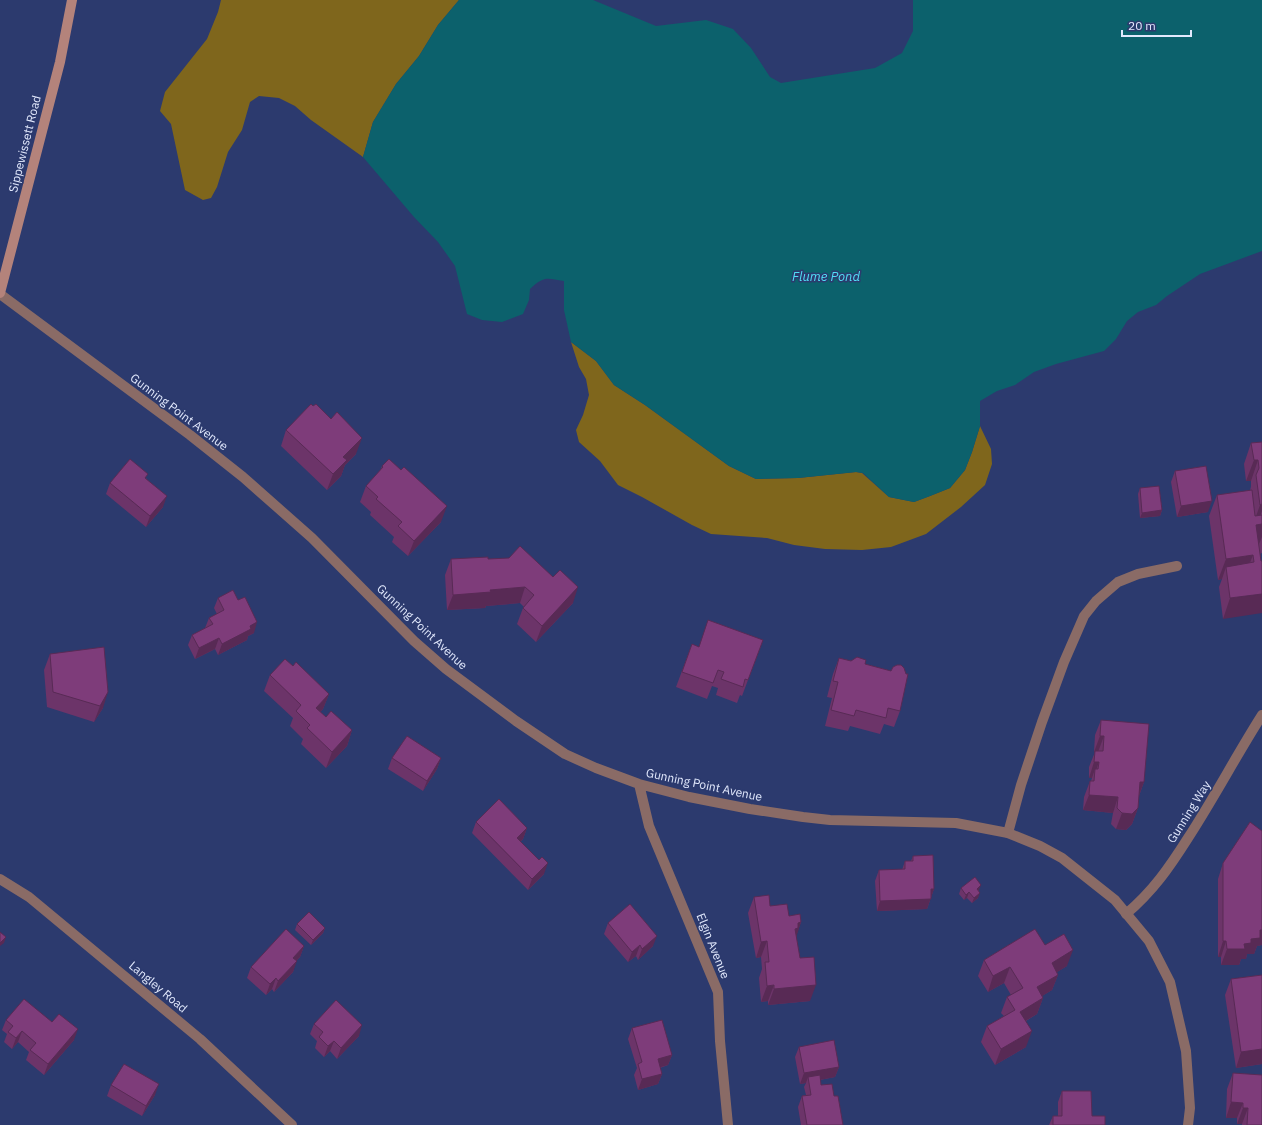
<svg xmlns="http://www.w3.org/2000/svg" width="1262" height="1125" font-family="'IBM Plex Sans',sans-serif">
<style>
.green{fill:#7f661c}
.water{fill:#0c616c}
.lines{fill:none;stroke-linecap:round;stroke-linejoin:round}
.lane{stroke:#8a6b66;stroke-width:10}
.street{stroke:#8a6b66;stroke-width:10}
.secondary{stroke:#b4837b;stroke-width:10}
.wall{fill:#6c3469}
.shaded-wall{fill:#582a55}
.building{fill:#7e3c7a;stroke:#582a55}
.labels{text-anchor:middle;stroke-width:3;stroke-linejoin:round;paint-order:stroke}
.street-label{font-size:12px;fill:#e2e9fd;stroke:#2c3a6e}
.water-label{font-size:13px;font-style:italic;fill:#50dff5;stroke:#2c3a6e}
</style>
<rect width="100%" height="100%" fill="#2c3a6e"/>
<path class="green" d="M221 0H459L438 25 419 56 396 84 373 122 363 157 311 120 295 106 279 98 259 96 250 102 242 130 228 152 217 187 211 198 203 200 185 190 171 124 160 111 165 92 207 39 218 12Z
M571 342 596 361 614 385 645 405 729 466 756 479 798 478 856 472 862 473 889 497 914 502 930 496 950 488 965 470 972 452 980 426 991 449 992 464 985 485 961 507 926 534 891 547 862 550 825 549 794 545 767 538 711 534 692 525 642 497 618 485 600 461 579 442 576 430 583 415 589 395 586 379 579 367Z"/>
<path class="water" d="M459 0H593L656 26 706 20 733 29 751 48 770 77 781 83 875 68 902 53 913 31V0H1262V251L1200 274 1167 296 1156 305 1138 312 1127 321 1116 339 1104 351 1056 364 1034 372 1015 385 997 391 980 401V426L972 452 965 470 950 488 930 496 914 502 889 497 863 473 856 472 798 478 756 479 729 466 645 405 614 385 596 361 571 342 564 310V281C546 278 544 276 530 289L529 300 523 314 502 322 482 320 467 314 455 266 438 242 414 217 363 157 373 122 396 84 419 56 438 25Z"/>
<g class="lines">
<path class="lane" d="M1008 833 1021 785 1042 722 1064 662 1084 616 1096 601 1118 582 1138 574 1177 566
M1126 914C1153 891 1169 868 1188 838 1214 798 1236 756 1262 715"/>
<path class="street" d="M0 294 190 435 243 477 312 538 414 641 446 669 516 721 565 754 596 768 639 784 689 797 750 809 803 817 830 820 956 823 1008 833 1040 846 1062 858 1115 900 1149 941 1170 982 1186 1051 1190 1108 1188 1125
M639 784 649 826 718 992 720 1041 728 1125
M0 879 29 897 200 1039 292 1125"/>
<path class="secondary" d="M0 293 60 62 72 0"/>
</g>
<path class="wall" d="M286 430 356 454 345 465 341 476 327 490 281 446Z
M1262 442V553L1260 554 1259 544 1261 561 1223 619 1219 587 1222 579 1218 580 1209 516 1217 495 1250 491 1251 486V481H1246L1244 464 1251 443Z
M382 466 441 522 408 556 392 542 394 537 370 515 371 512 360 502 366 486 380 471Z
M1175 471 1208 512 1177 517 1171 482Z
M146 478 163 507 146 527 106 494 110 483Z
M1140 488 1162 510 1160 516 1140 518 1138 494Z
M451 559H488L573 603 536 642 517 624 523 608 524 607 520 603 486 606 485 608 447 610 445 575Z
M218 598 254 633 248 636 247 640 218 655 215 649 195 659 188 645 192 635 205 628 209 618 217 614 214 608Z
M763 640 742 696 740 695 737 703 716 695 718 688 712 686 707 699 676 687 692 644 699 647Z
M50 654 103 708 94 722 47 707 44 670Z
M839 658 865 664 891 671 900 711 894 727 884 724 880 734 850 726 848 731 825 726 832 698 827 697 833 674Z
M270 675 329 694 323 709 320 712 326 717 352 730 347 746 326 768 301 744 303 739 290 726 293 718 264 691Z
M1101 720 1144 782 1139 796 1138 808 1132 824 1126 830 1116 829 1111 824 1113 813 1083 810 1084 797 1090 781H1091L1092 778H1089V767L1095 752H1094L1095 735Z
M392 758H441L437 769 423 791 388 769Z
M476 822 527 828 523 839 520 842 544 874 528 890 472 833Z
M1262 831V945L1257 946 1254 954H1247L1246 959H1241L1239 965H1221V957H1218V879L1223 863Z
M913 856 934 889 927 909 877 911 875 881 879 870H902L905 861H911Z
M961 888 979 890V891L978 898 972 903 967 898 964 900 959 894Z
M754 897 801 922 796 936 800 958 810 1001 768 1005V1001L761 1002 759 978 762 969 761 957 756 958 748 913Z
M608 923 653 946 638 960 636 956 628 962 604 934Z
M297 924 325 928 323 933 311 945 295 930Z
M1045 945 1067 966 1057 972 1058 975 1052 990 1042 996 1043 998 1037 1014 1026 1021V1047L995 1065 981 1042 987 1026 1004 1016 1001 1013 1007 997 1011 995 1004 983 988 992 978 976 984 960Z
M304 946 300 957 296 961 293 972 274 992 272 989 266 995 247 978 251 967Z
M1262 975V1064L1236 1068 1225 995 1231 979Z
M6 1020 52 1022 74 1040 44 1075 26 1060 29 1052 18 1042 12 1049 4 1042 7 1034 2 1030Z
M314 1024 359 1036 337 1059 330 1051 324 1057 315 1048 317 1041 310 1034Z
M632 1028 672 1055 668 1065 660 1068 662 1074 658 1084 638 1090 634 1075 637 1068 628 1039Z
M799 1047 839 1067 835 1077 820 1080 821 1085 834 1096 843 1125H801L798 1107 802 1096 806 1095 804 1087 806 1083 800 1084 795 1057Z
M1233 1073 1262 1125H1242V1124H1237V1118H1226L1227 1089Z
M111 1085 155 1095 142 1116 107 1096Z
M1062 1091 1092 1116 1105 1125H1049L1053 1116H1058V1102Z"/>
<path class="shaded-wall" d="M362 438 356 454 345 465 341 476 327 490 333 474 343 457Z
M1254 460H1258L1251 481H1246Z
M167 496 163 507 146 527 150 516Z
M1212 501 1208 512 1177 517 1181 506Z
M1262 504V511L1257 525H1253L1260 505Z
M447 506 441 522 408 556 414 541Z
M1162 510 1160 516 1140 518 1142 513Z
M1262 524V537L1259 544 1249 546 1256 525Z
M1253 555 1245 576 1226 567 1222 579 1218 580 1226 559Z
M525 587 520 603 486 606 485 608 447 610 453 595 490 590Z
M578 587 573 603 536 642 542 626Z
M1262 594V613L1223 619 1230 598Z
M257 622 254 633 248 636 247 640 218 655 222 644Z
M219 638 215 649 195 659 199 648Z
M108 692 103 708 94 722 100 706Z
M329 694 323 709 310 724 316 708Z
M352 730 347 746 326 768 332 752Z
M1100 736H1104L1098 752H1094Z
M441 758 437 769 423 791 427 781Z
M1094 762H1099L1095 773V769L1092 778H1089Z
M1140 782H1144L1138 798Z
M1089 795 1118 797 1113 813 1083 810Z
M1138 808 1132 824 1126 830 1116 829 1122 813Z
M527 828 523 839 513 849 517 838Z
M548 863 544 874 528 890 532 879Z
M981 885 979 890 975 894 977 889Z
M931 889H934L927 909 877 911 880 901Z
M969 892 967 898 964 900 966 895Z
M980 893 978 898 972 903 974 898Z
M801 922 796 938 790 944 798 923Z
M325 928 323 933 311 945 313 940Z
M1260 930H1262V945L1257 946 1254 954H1247L1246 959H1241L1239 965H1221L1227 949 1244 944 1251 939Z
M657 936 653 946 638 960 642 949Z
M6 937 4 943 0 946V943Z
M767 941 761 957 756 958 761 942Z
M1223 941H1226L1221 957H1218Z
M640 945 636 956 628 962 632 952Z
M304 946 300 957 289 969 293 958Z
M1073 950 1067 966 1046 979 1052 963Z
M297 961 293 972 274 992 278 981Z
M1010 967 1004 983 988 992 993 976Z
M1058 975 1052 990 1031 1003 1037 987Z
M276 978 272 989 266 995 270 984Z
M774 985 768 1001 761 1002 767 986Z
M816 985 810 1001 768 1005 774 989Z
M1043 998 1037 1014 1015 1027 1020 1012Z
M362 1025 359 1036 337 1059 341 1048Z
M78 1029 74 1040 44 1075 48 1064Z
M22 1031 18 1042 12 1049 16 1038Z
M1032 1031 1026 1047 995 1065 1001 1049Z
M334 1041 330 1051 324 1057 328 1046Z
M1262 1049V1064L1236 1068 1241 1052Z
M672 1055 668 1065 654 1069 658 1059Z
M839 1067 835 1077 809 1082 808 1077 806 1083 800 1084 804 1073Z
M662 1074 658 1084 638 1090 642 1079Z
M159 1084 155 1095 142 1116 146 1106Z
M1231 1102 1243 1103 1237 1118H1226Z
M1243 1108H1248L1242 1124H1237Z"/>
<path class="building" d="M311 404 313 406 316 404 331 419 337 412 362 438 343 457 347 460 333 474 286 430Z
M1262 442V504L1260 505 1256 475 1259 468 1258 460H1254L1251 443Z
M130 459 148 474 145 478 167 496 150 516 110 483Z
M389 459 401 470 404 467 447 506 414 541 398 526 402 522 376 499 378 497 366 486 383 467 382 466Z
M1206 466 1212 501 1181 506 1175 471Z
M1159 486 1162 510 1142 513 1140 488Z
M1252 490 1255 516 1262 515V524L1256 525 1261 561H1262V594L1230 598 1226 567 1254 562 1253 555 1226 559 1217 495Z
M520 546 553 577 560 570 578 587 542 626 523 608 534 595 525 587 490 590 491 592 453 595 451 559 488 557V559L509 558Z
M233 590 238 600 245 597 257 622 250 626 251 629 222 644 219 638 199 648 192 635 213 624 209 618 224 610 218 598Z
M708 620 763 640 748 680 745 679 743 687 721 679 724 672 718 670 713 683 682 672 692 644 699 647Z
M104 647 108 692 100 706 53 692 50 654Z
M857 657 866 660 865 664 891 671 893 667 897 665H901L904 668 906 674H908L900 711 888 708 886 718 856 710 854 716 831 710 838 682 833 681 839 658 851 661Z
M285 659 293 666 296 662 329 694 316 708 326 717 331 711 352 730 332 752 307 728 310 725 296 711 301 705 270 675Z
M1101 720 1149 724 1144 782H1140L1138 808 1132 814 1122 813 1117 808 1118 797 1089 795 1090 781H1094L1095 769H1098L1099 762H1094L1095 751H1103L1104 736H1100Z
M407 736 441 758 427 781 392 758Z
M499 799 527 828 517 838 539 860 542 857 548 863 532 879 476 822Z
M1250 822 1262 831V930H1260V938L1251 939V943L1244 944 1245 949H1227L1226 941H1223V863Z
M933 855 934 889H931V899L880 901 879 870 905 869V861H913V856Z
M975 877 981 885 977 889 980 893 974 898 969 892 966 895 961 888Z
M769 895 770 906 787 904 789 916 800 914 801 922 798 923V928L795 929 800 958 814 957 816 985 774 989V985L767 986 765 962H769L767 941 761 942 754 897Z
M630 904 657 936 642 949 640 945 632 952 608 923Z
M309 912 325 928 313 940 297 924Z
M286 929 304 946 293 958 297 961 278 981 276 978 270 984 251 967Z
M1035 929 1045 945 1064 934 1073 950 1052 963 1058 975 1037 987 1043 998 1020 1012 1032 1031 1001 1049 987 1026 1015 1010 1007 997 1023 988 1010 967 993 976 984 960Z
M0 932 6 937 0 943Z
M1262 975V1049L1241 1052 1231 979Z
M24 999 52 1022 59 1014 78 1029 48 1064 30 1050 36 1043 22 1031 16 1038 8 1032 13 1026 6 1020Z
M336 1000 362 1025 341 1048 334 1041 328 1046 319 1037 323 1032 314 1024Z
M662 1020 672 1055 658 1059 662 1074 642 1079 638 1064 642 1062 632 1028Z
M834 1040 839 1067 804 1073 799 1047Z
M124 1064 159 1084 146 1106 111 1085Z
M1233 1073 1262 1075V1125H1247L1248 1108H1243V1103L1231 1102Z
M820 1075 821 1085 832 1084 834 1096H838L843 1125H807L802 1096 811 1095 808 1077Z
M1062 1091H1091L1092 1116H1105V1125H1053V1116H1062Z"/>
<g class="labels">
<g class="street-label">
<text transform="translate(25 144) rotate(-76)" y="4">Sippewissett Road</text>
<text transform="translate(179 412) rotate(37)" y="4">Gunning Point Avenue</text>
<text transform="translate(422 627) rotate(43)" y="4">Gunning Point Avenue</text>
<text transform="translate(704 785) rotate(12)" y="4">Gunning Point Avenue</text>
<text transform="translate(1189 812) rotate(-58)" y="4">Gunning Way</text>
<text transform="translate(713 946) rotate(68)" y="4">Elgin Avenue</text>
<text transform="translate(158 987) rotate(40)" y="4">Langley Road</text>
</g>
<g class="water-label">
<text x="826" y="281">Flume Pond</text>
</g>
</g>
<path d="M1122 30v6h69v-6" fill="none" stroke="#e2e9fd" stroke-width="2"/>
<text x="1128" y="30" font-size="12" fill="#e2e9fd" stroke="#2c3a6e" stroke-width="3" paint-order="stroke">20 m</text>
</svg>
